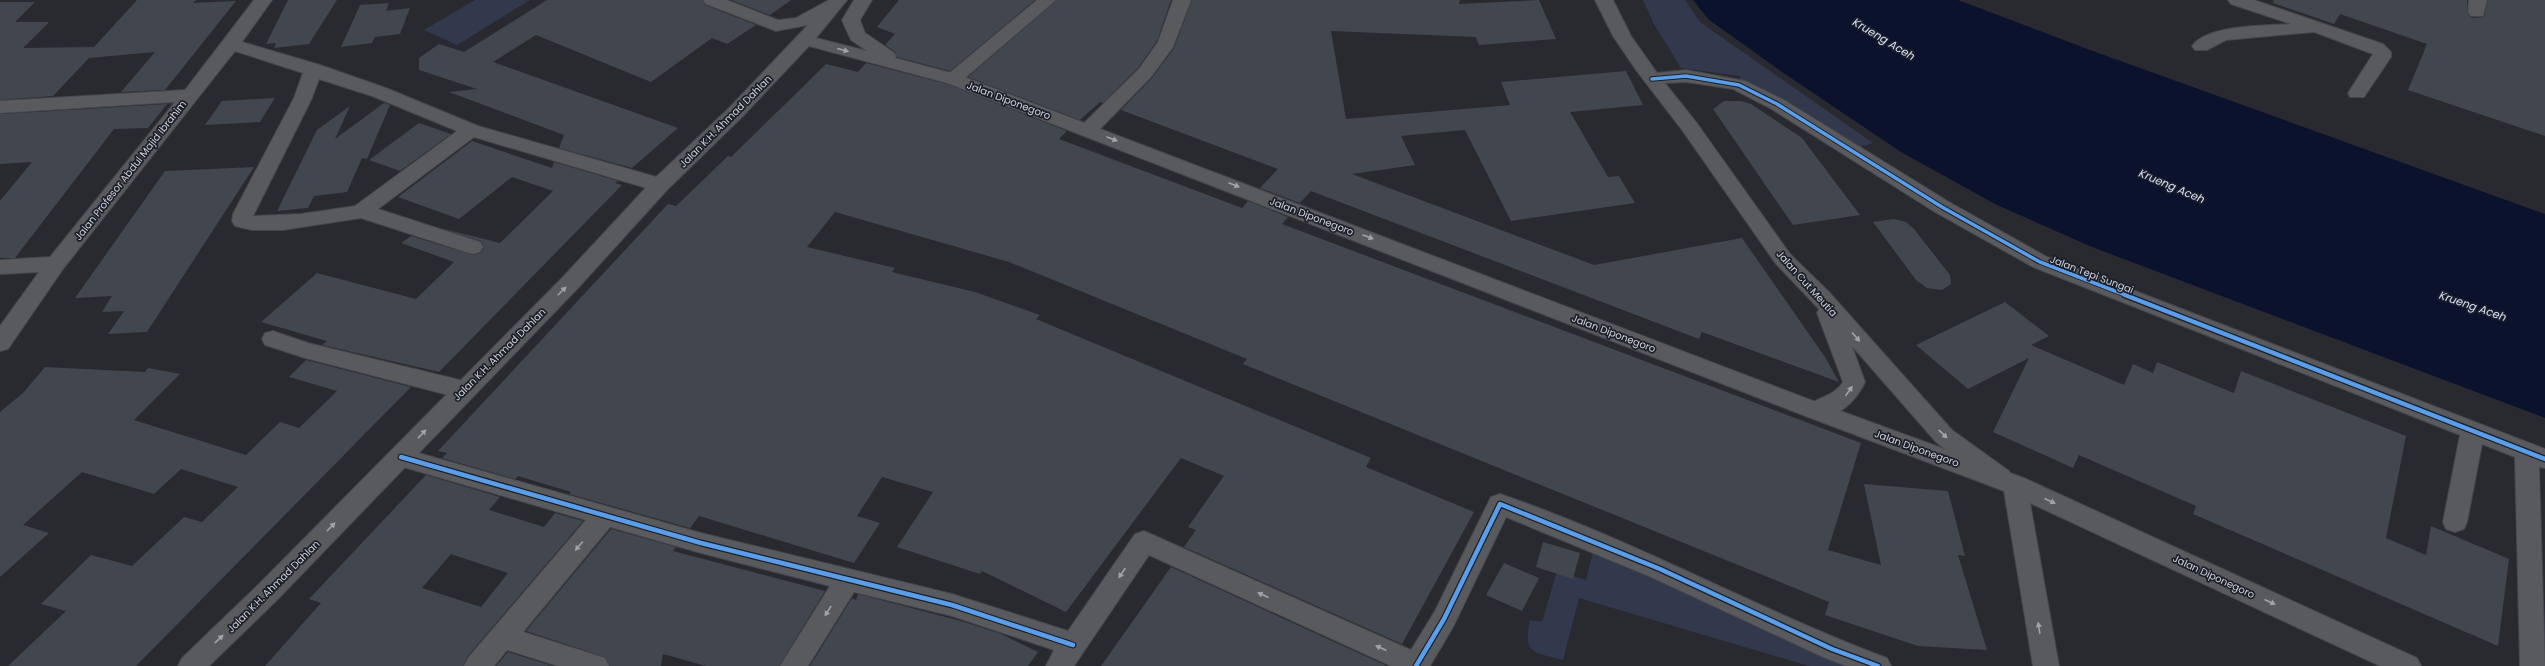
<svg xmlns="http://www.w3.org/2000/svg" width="2545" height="666" font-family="Poppins,sans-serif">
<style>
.green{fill:#32394d}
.water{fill:#0b122e}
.building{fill:#42464f;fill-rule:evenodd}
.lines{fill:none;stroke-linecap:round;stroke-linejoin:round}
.street-casing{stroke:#44454b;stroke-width:2}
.secondary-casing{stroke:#44454b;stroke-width:2}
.street{fill:#585a5e;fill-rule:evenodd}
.secondary{fill:#585a5e;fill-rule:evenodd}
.cycleway-far1-casing{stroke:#1b1f29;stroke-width:5.5}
.cycleway-casing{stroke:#1b1f29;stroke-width:7}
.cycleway-far1{stroke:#5a9eea;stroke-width:3.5}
.cycleway{stroke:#5a9eea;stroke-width:4.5}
.oneway{fill:#a1a3aa}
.labels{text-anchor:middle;stroke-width:3.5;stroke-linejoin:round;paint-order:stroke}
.street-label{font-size:10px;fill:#d2d4dc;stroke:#1b1f29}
.water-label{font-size:11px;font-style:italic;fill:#d8e2fc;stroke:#1b1f29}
</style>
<rect width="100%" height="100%" fill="#282a30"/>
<path class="green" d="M475 0H530L457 45 424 30Z
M1643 0H1685L1700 22 1873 143 1840 152 1739 89 1740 76 1681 68 1654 24Z
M1595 544 1866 666H1809L1579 598 1563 660C1532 652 1523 654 1530 620L1542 622 1557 571 1586 580Z"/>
<path class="water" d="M1693 0H1958L2090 50 2545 214V418L2092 247 1997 205 1901 152 1782 72 1708 19Z"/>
<path class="building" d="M137 0H196L193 3 236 1 165 90 121 92 155 52 89 58 53 96 0 100V2H35L15 22H49L23 48 94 47Z
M288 0H337L309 44 274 48 276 43 266 44Z
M547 0H702L705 5 756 25 727 44 712 38 651 82 536 35 493 62 678 128 632 168 559 148 564 135 449 92 477 89 419 70V58L439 44 464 52Z
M731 0H791L770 15Z
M899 0H1035L950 71 897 57 894 51 885 45 895 34 877 27Z
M1057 0H1171L1157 41 1138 68 1103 103 1100 102 1080 120 968 77Z
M1192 0H1460L1459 4 1539 0 1556 39 1479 45 1476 37 1331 31 1346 119 1510 105 1501 82 1626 71 1643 105 1570 112 1608 177 1619 176 1635 203 1511 221 1465 130 1401 136 1415 165 1352 174 1594 265 1742 238 1825 357 1839 382 1702 332 1699 339 1311 191 1300 203 1260 188 1278 169 1121 110 1152 78 1174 48Z
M2274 0H2467V12L2471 18 2484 17 2488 0H2545V136L2408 90 2427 44 2340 14 2334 24 2273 3Z
M389 3 386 11 410 8 400 34 375 37 372 43 341 47 360 5Z
M866 63 947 84 1067 131 1059 139 1242 208 1248 201 1288 217 1282 224 1861 443 1828 550 1881 565 1864 484 1948 491 1965 556 1958 555 1987 650 1918 646 1825 615 1829 602 1243 364 1247 359 1009 262 835 212 807 247 895 268 892 272 975 292 1040 315 1036 319 1371 458 1366 467 1474 512 1402 644 1184 547 1196 530 1188 527 1224 476 1181 458 1066 612 982 571 980 574 897 547 933 492 882 477 857 516 880 523 854 563 699 516 690 528 569 494 571 492 518 476 515 479 442 458 447 453 438 451 668 204 676 206 728 156 731 157 826 64 858 72Z
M275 98 260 122 205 125 222 101Z
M1724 101H1741L1751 104 1802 138 1860 215 1793 225 1713 109Z
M384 103 390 105 367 159 362 158 347 192 314 196 308 208 277 211 317 130 350 106 335 139Z
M167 104 148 128 114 129 15 258H0V201L32 162 0 164V114Z
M419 123 451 134 400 171 369 160Z
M472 141 552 168 554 162 618 181 615 183 622 185 439 372 322 345 327 341 261 322 317 273 416 299 454 262 401 243 411 236 473 255 481 253 484 248 481 241 440 228 500 243 553 191 512 177 459 219 398 197Z
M254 167 147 332 108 334 124 311 102 312 112 296 75 298 165 171Z
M1894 219 1906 222 1914 229 1950 275 1951 284 1942 290 1927 288 1916 280 1873 222Z
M2005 302 2049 336 2031 345 2124 385 2133 364 2153 373 2157 362 2234 393 2241 371 2406 436 2386 538 2426 555 2431 526 2509 559 2498 646 2193 514 2196 506 2079 455 2073 468 1993 432 2029 358 1968 389 1916 345Z
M306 360 411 387 136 666H8L66 611 41 604 91 555 132 566 184 517 202 522 238 487 181 469 154 494 82 472 23 525 49 533 0 577V412L23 393 45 367 145 372 148 368 180 374 134 420 246 455 280 422 299 428 337 391 289 377Z
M426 475 500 497 489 510 544 527 555 513 583 521 467 657 463 666H265L321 603 309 599ZM451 554 508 573 481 607 422 588Z
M611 529 676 547 673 551 825 591 779 666H706L663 654 661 666H610L605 657 526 631Z
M1543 542 1580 553 1573 579 1536 567Z
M1504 563 1539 578 1522 611 1486 595Z
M1171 567 1387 666H1101Z
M858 594 961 621 999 633 1038 652 1028 666H810L852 598 856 600Z
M508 652 553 666H496Z"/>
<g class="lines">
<g class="street-casing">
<path id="street" d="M254 0H272L242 42 320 65 386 88 478 126 667 180 670 185 667 190 660 192 474 137 378 209 480 242 483 247 480 252 473 254 466 252 361 218 283 230H252L235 226 232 221 233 214 294 98 303 73 235 51 63 269 8 349 0 351V326L39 272 0 274V260L50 257 175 102 0 113V101L185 90ZM319 79 372 96 457 131 355 206 301 214 253 216 312 98Z
M1037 0H1056L959 83H947L944 79 947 75Z
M1173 0H1191L1173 47 1151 77 1095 134H1081L1078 130 1081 126 1139 69 1158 42Z
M1595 0H1613L1631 36 1657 73 1686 70 1745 81 1784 100 1949 202 2047 257 2545 449V468L2539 467 2545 666H2520L2515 457 2482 444 2467 522 2464 529 2455 532 2446 529 2443 522 2460 435 2033 267 1935 212 1770 108 1733 89 1686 82 1665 83 1696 122 1790 254 1829 292 1952 430 2009 471 2012 478 2009 485 2000 488 1991 485 1936 442 1852 346 1865 382C1856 402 1832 425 1808 417L1804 411C1812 397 1834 398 1843 382L1817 313 1819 309 1776 264 1682 130 1636 70 1613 36Z
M2228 0H2254L2383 44 2391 52V57L2364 97H2350L2348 93 2373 54 2314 32 2226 40 2207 50H2195L2192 46C2208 24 2266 26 2291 24L2231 4Z
M2469 0H2487L2483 16H2471L2468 12Z
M273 331 308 343 464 381 472 384 475 390 472 396 464 399 305 358 265 345 262 339 265 333Z
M401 448 701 533 952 594 1068 631 1135 534 1144 531 1411 650 1435 611 1491 497 1500 494C1633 539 1756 609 1887 658L1891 666H1846L1823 657 1651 577 1506 517 1453 627 1430 666H1391L1149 555 1074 666H1046L1054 650 952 616 854 592 808 666H780L830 586 701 553 610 527 523 632 605 658 609 666H558L507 650 494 666H464L468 658 586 520 393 464 389 457 393 450Z"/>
</g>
<g class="secondary-casing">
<path id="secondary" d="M703 0H727L778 20 796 18 829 0H847L816 38 867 51 851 40 842 20 854 0H872L860 20 865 33 893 52 896 56 895 58 959 75 1824 405 2024 478 2417 658 2421 666H2380L2030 503 2059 666H2033L2004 491 1808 417 947 83 809 46 742 117 667 190 579 287 277 600 209 666H178L182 658 259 584 563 277 653 180 728 109 808 25 776 31 706 4Z"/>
</g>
<use href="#street" class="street"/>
<use href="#secondary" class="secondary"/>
<g class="cycleway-far1-casing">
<path id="cycleway-far1" d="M1652 79 1686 76 1739 85 1777 104 1942 207 2040 262 2128 296"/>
</g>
<g class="cycleway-casing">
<path id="cycleway" d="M2125 295 2545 459
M401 457 701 543 952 605 1073 645
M1416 666 1444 619 1500 504 1660 569 1832 649 1878 666"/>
</g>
<use href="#cycleway-far1" class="cycleway-far1"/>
<use href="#cycleway" class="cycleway"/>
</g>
<defs><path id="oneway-solid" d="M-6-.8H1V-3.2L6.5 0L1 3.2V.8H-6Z"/></defs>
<g class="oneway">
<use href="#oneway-solid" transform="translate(843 50) rotate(15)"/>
<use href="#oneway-solid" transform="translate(1112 139) rotate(21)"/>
<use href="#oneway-solid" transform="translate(1234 185) rotate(21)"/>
<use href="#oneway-solid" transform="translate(1368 237) rotate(21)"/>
<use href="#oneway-solid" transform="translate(562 291) rotate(-45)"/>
<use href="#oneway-solid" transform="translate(1856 337) rotate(49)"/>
<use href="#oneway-solid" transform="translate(1849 391) rotate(-54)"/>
<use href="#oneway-solid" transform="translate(422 434) rotate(-47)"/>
<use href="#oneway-solid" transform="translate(1943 434) rotate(44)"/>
<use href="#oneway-solid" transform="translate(2050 501) rotate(25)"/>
<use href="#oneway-solid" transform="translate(331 527) rotate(-46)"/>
<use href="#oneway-solid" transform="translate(579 546) rotate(130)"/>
<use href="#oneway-solid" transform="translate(1122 573) rotate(124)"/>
<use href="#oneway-solid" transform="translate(1263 595) rotate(-156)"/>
<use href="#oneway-solid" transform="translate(2270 602) rotate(25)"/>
<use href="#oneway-solid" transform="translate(828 611) rotate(122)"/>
<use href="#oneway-solid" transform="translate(2039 628) rotate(-99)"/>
<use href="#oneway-solid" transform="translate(219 639) rotate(-44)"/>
<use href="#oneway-solid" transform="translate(1381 648) rotate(-156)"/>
</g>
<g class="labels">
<g class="street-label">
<text transform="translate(1009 100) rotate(21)" y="4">Jalan Diponegoro</text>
<text transform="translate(725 121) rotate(-45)" y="4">Jalan K.H. Ahmad Dahlan</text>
<text transform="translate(130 170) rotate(-52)" y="4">Jalan Profesor Abdul Majid Ibrahim</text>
<text transform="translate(1312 216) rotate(21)" y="4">Jalan Diponegoro</text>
<text transform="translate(2092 274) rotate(21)" y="4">Jalan Tepi Sungai</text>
<text transform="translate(1807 283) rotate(48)" y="4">Jalan Cut Meutia</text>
<text transform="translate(1614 333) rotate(21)" y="4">Jalan Diponegoro</text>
<text transform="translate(499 354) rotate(-45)" y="4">Jalan K.H. Ahmad Dahlan</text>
<text transform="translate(1917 448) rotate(20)" y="4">Jalan Diponegoro</text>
<text transform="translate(2214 576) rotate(25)" y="4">Jalan Diponegoro</text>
<text transform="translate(273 586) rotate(-45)" y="4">Jalan K.H. Ahmad Dahlan</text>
</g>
<g class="water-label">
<text transform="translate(1884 39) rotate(31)" y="4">Krueng Aceh</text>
<text transform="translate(2172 186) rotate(23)" y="4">Krueng Aceh</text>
<text transform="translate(2473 306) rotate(19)" y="4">Krueng Aceh</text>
</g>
</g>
</svg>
